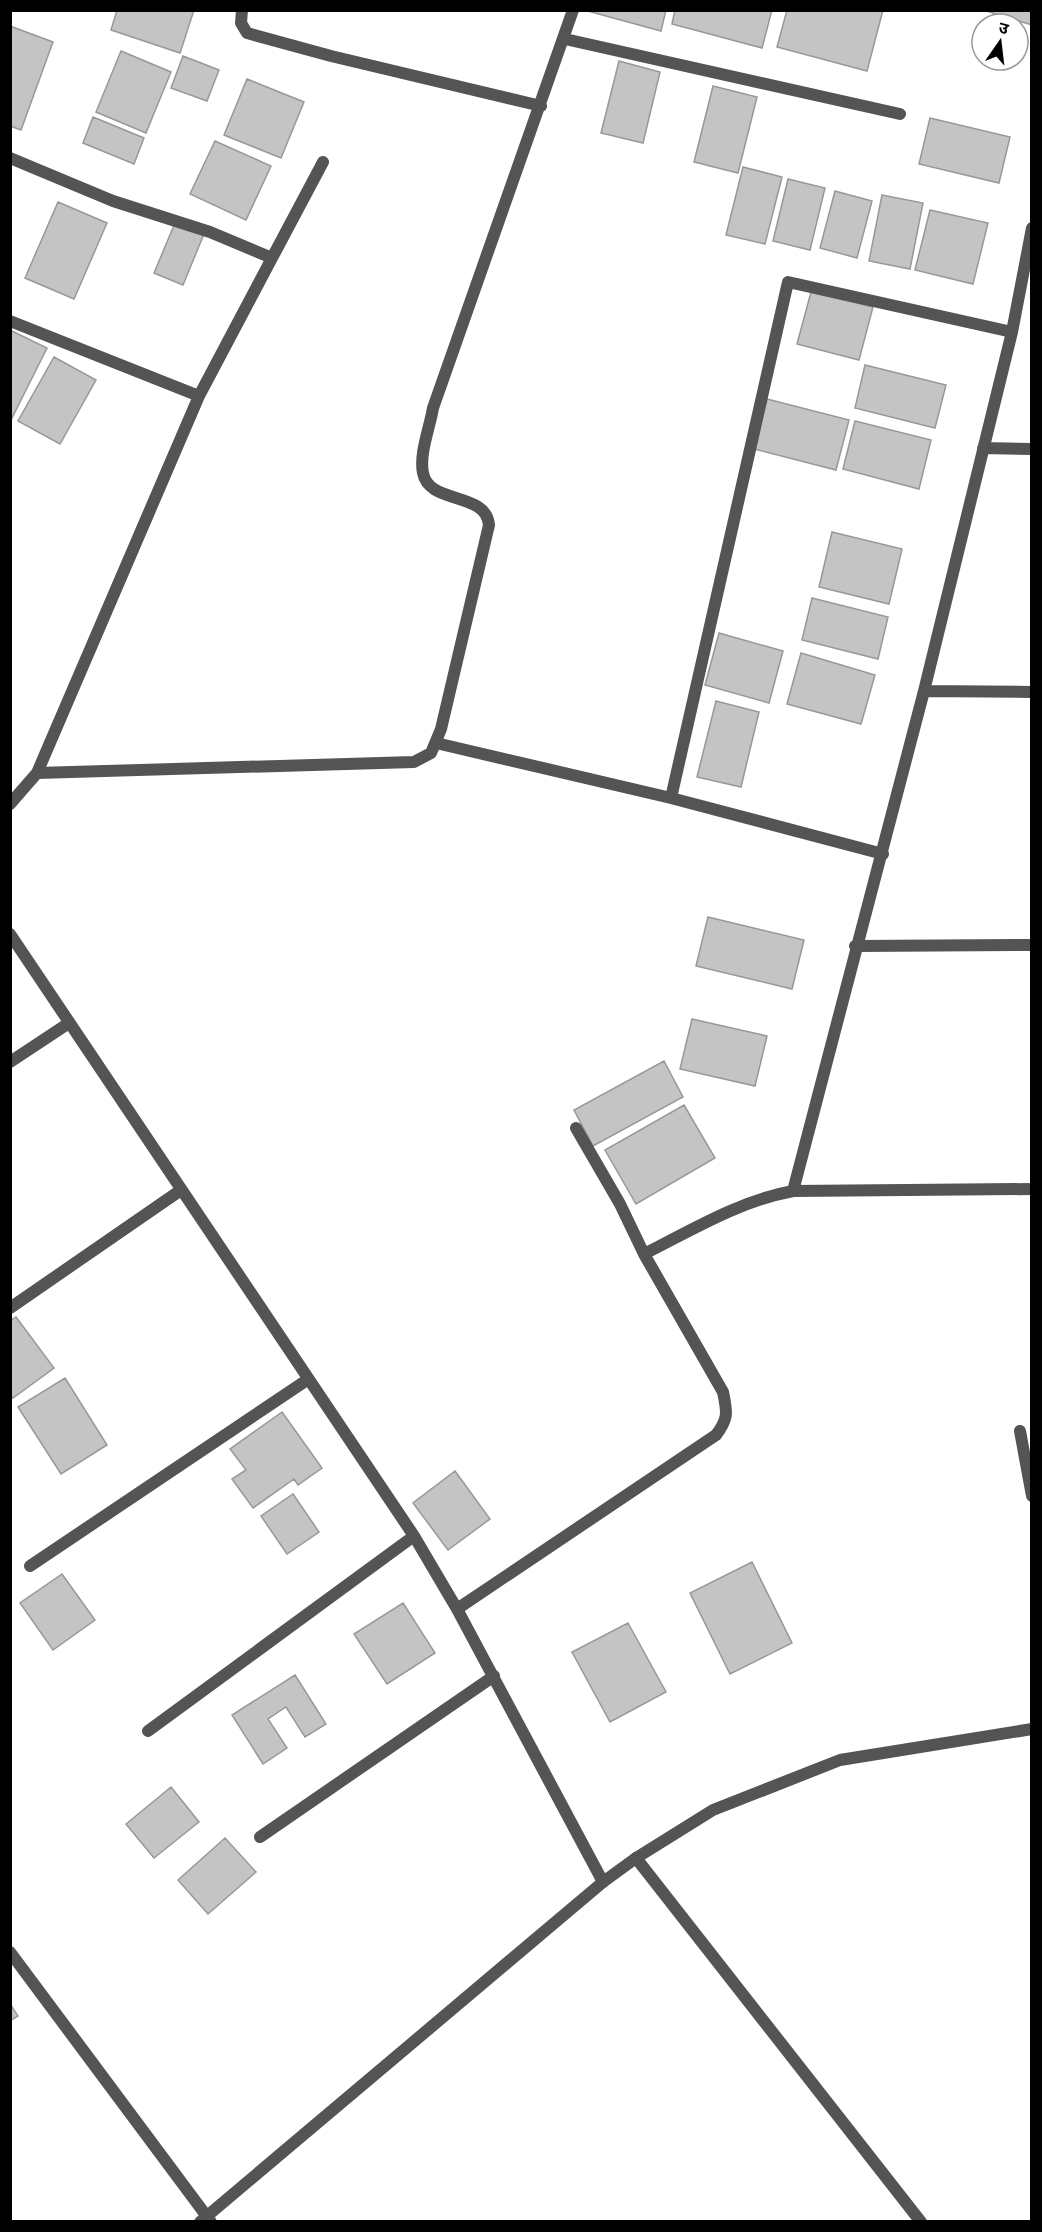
<svg xmlns="http://www.w3.org/2000/svg" width="1042" height="2232" font-family="'Space Grotesk','Noto Sans Devanagari',sans-serif">
<style>
.building{fill:#c4c4c4;stroke:#989898;stroke-width:1.5}
.lines{fill:none;stroke-linecap:round;stroke-linejoin:round}
.minor{stroke:#545454;stroke-width:12}
.tertiary{stroke:#545454;stroke-width:12}
</style>
<rect width="100%" height="100%" fill="#fff"/>
<path class="building" d="M117 10H194L180 53 111 30Z
M584 10H666L661 31Z
M675 10H772L762 48 672 24Z
M787 10H883L867 71 777 47Z
M1032 10V25L986 11V10Z
M10 26 53 42 21 130 10 126Z
M121 51 171 72 146 133 96 112Z
M183 56 219 70 207 101 171 88Z
M619 61 660 72 643 143 601 133Z
M247 79 304 102 281 158 224 135Z
M713 86 757 97 738 173 694 162Z
M93 117 144 138 134 164 83 143Z
M930 118 1010 137 999 183 919 164Z
M215 141 271 166 246 220 190 194Z
M743 167 782 177 765 244 726 235Z
M788 179 825 188 810 250 773 241Z
M835 191 872 201 857 258 820 248Z
M882 195 923 203 910 269 869 261Z
M58 202 107 223 74 299 25 278Z
M930 210 988 223 973 284 915 270Z
M175 223 204 234 183 285 154 273Z
M811 292 873 307 859 360 797 344Z
M10 330 47 348 11 420 10 419Z
M54 357 96 380 60 444 18 421Z
M865 365 946 385 935 428 855 408Z
M767 399 849 420 836 470 754 449Z
M855 421 931 440 919 489 843 469Z
M832 532 902 549 889 604 819 587Z
M812 598 888 617 878 659 802 640Z
M719 633 783 651 769 703 705 685Z
M801 653 875 675 861 724 787 704Z
M716 701 759 712 741 787 697 777Z
M708 917 804 940 792 989 696 966Z
M692 1019 767 1036 755 1086 680 1069Z
M664 1061 683 1097 593 1146 574 1110Z
M684 1105 715 1158 636 1204 605 1150Z
M16 1317 54 1368 13 1398 10 1395V1321Z
M65 1378 107 1445 61 1474 18 1407Z
M282 1412 322 1468 298 1485 294 1479 253 1508 232 1479 246 1470 230 1449Z
M455 1471 490 1519 448 1550 413 1503Z
M293 1494 319 1532 287 1554 261 1516Z
M752 1562 792 1643 730 1674 690 1593Z
M62 1574 95 1620 53 1650 20 1603Z
M403 1603 435 1653 387 1684 354 1634Z
M628 1623 666 1692 610 1722 572 1652Z
M295 1675 326 1724 305 1737 286 1707 268 1719 287 1748 263 1764 232 1715Z
M171 1787 199 1822 154 1858 126 1824Z
M225 1838 256 1872 208 1914 178 1880Z
M10 2004 18 2016 10 2021Z"/>
<g class="lines">
<path class="minor" d="M242 10 241 23 247 33 331 56 541 106
M565 39 900 114
M10 158 113 201 210 232 272 258 199 396
M272 258 323 162
M10 321 199 396 37 773 10 804
M983 448 1032 449
M924 691 1032 692
M436 743 671 798
M37 773 414 762 431 753 441 729 489 525C486 491 429 505 423 473 419 454 430 427 433 408L573 10
M883 854 671 798 788 282 1012 332
M10 934 414 1536 457 1609 603 1882
M855 946 1032 945
M10 1062 69 1023
M793 1191 924 691 1012 332 1032 228
M644 1254C692 1230 739 1201 793 1191L1032 1189
M10 1308 181 1190
M1020 1431 1032 1496
M30 1566 307 1380
M457 1609 716 1435C729 1418 727 1412 723 1392L644 1254 620 1204 576 1128
M148 1731 414 1536
M260 1837 494 1676
M636 1858 921 2222
M10 1952 211 2222"/>
<path class="tertiary" d="M200 2222 603 1882 636 1858 713 1810 840 1760 1032 1729"/>
</g>
<rect width="1042" height="2232" fill="none" stroke="#000000" stroke-width="24"/>
<g transform="translate(1000 42) rotate(14)"><circle r="28" fill="#ffffff" stroke="#999999" stroke-width="1.5"/>
<path d="M0-4.5L10 22L0 15L-10 22Z" fill="#000000"/>
<text y="-9" font-size="16" font-weight="bold" text-anchor="middle" fill="#000000">उ</text>
</g>
</svg>
